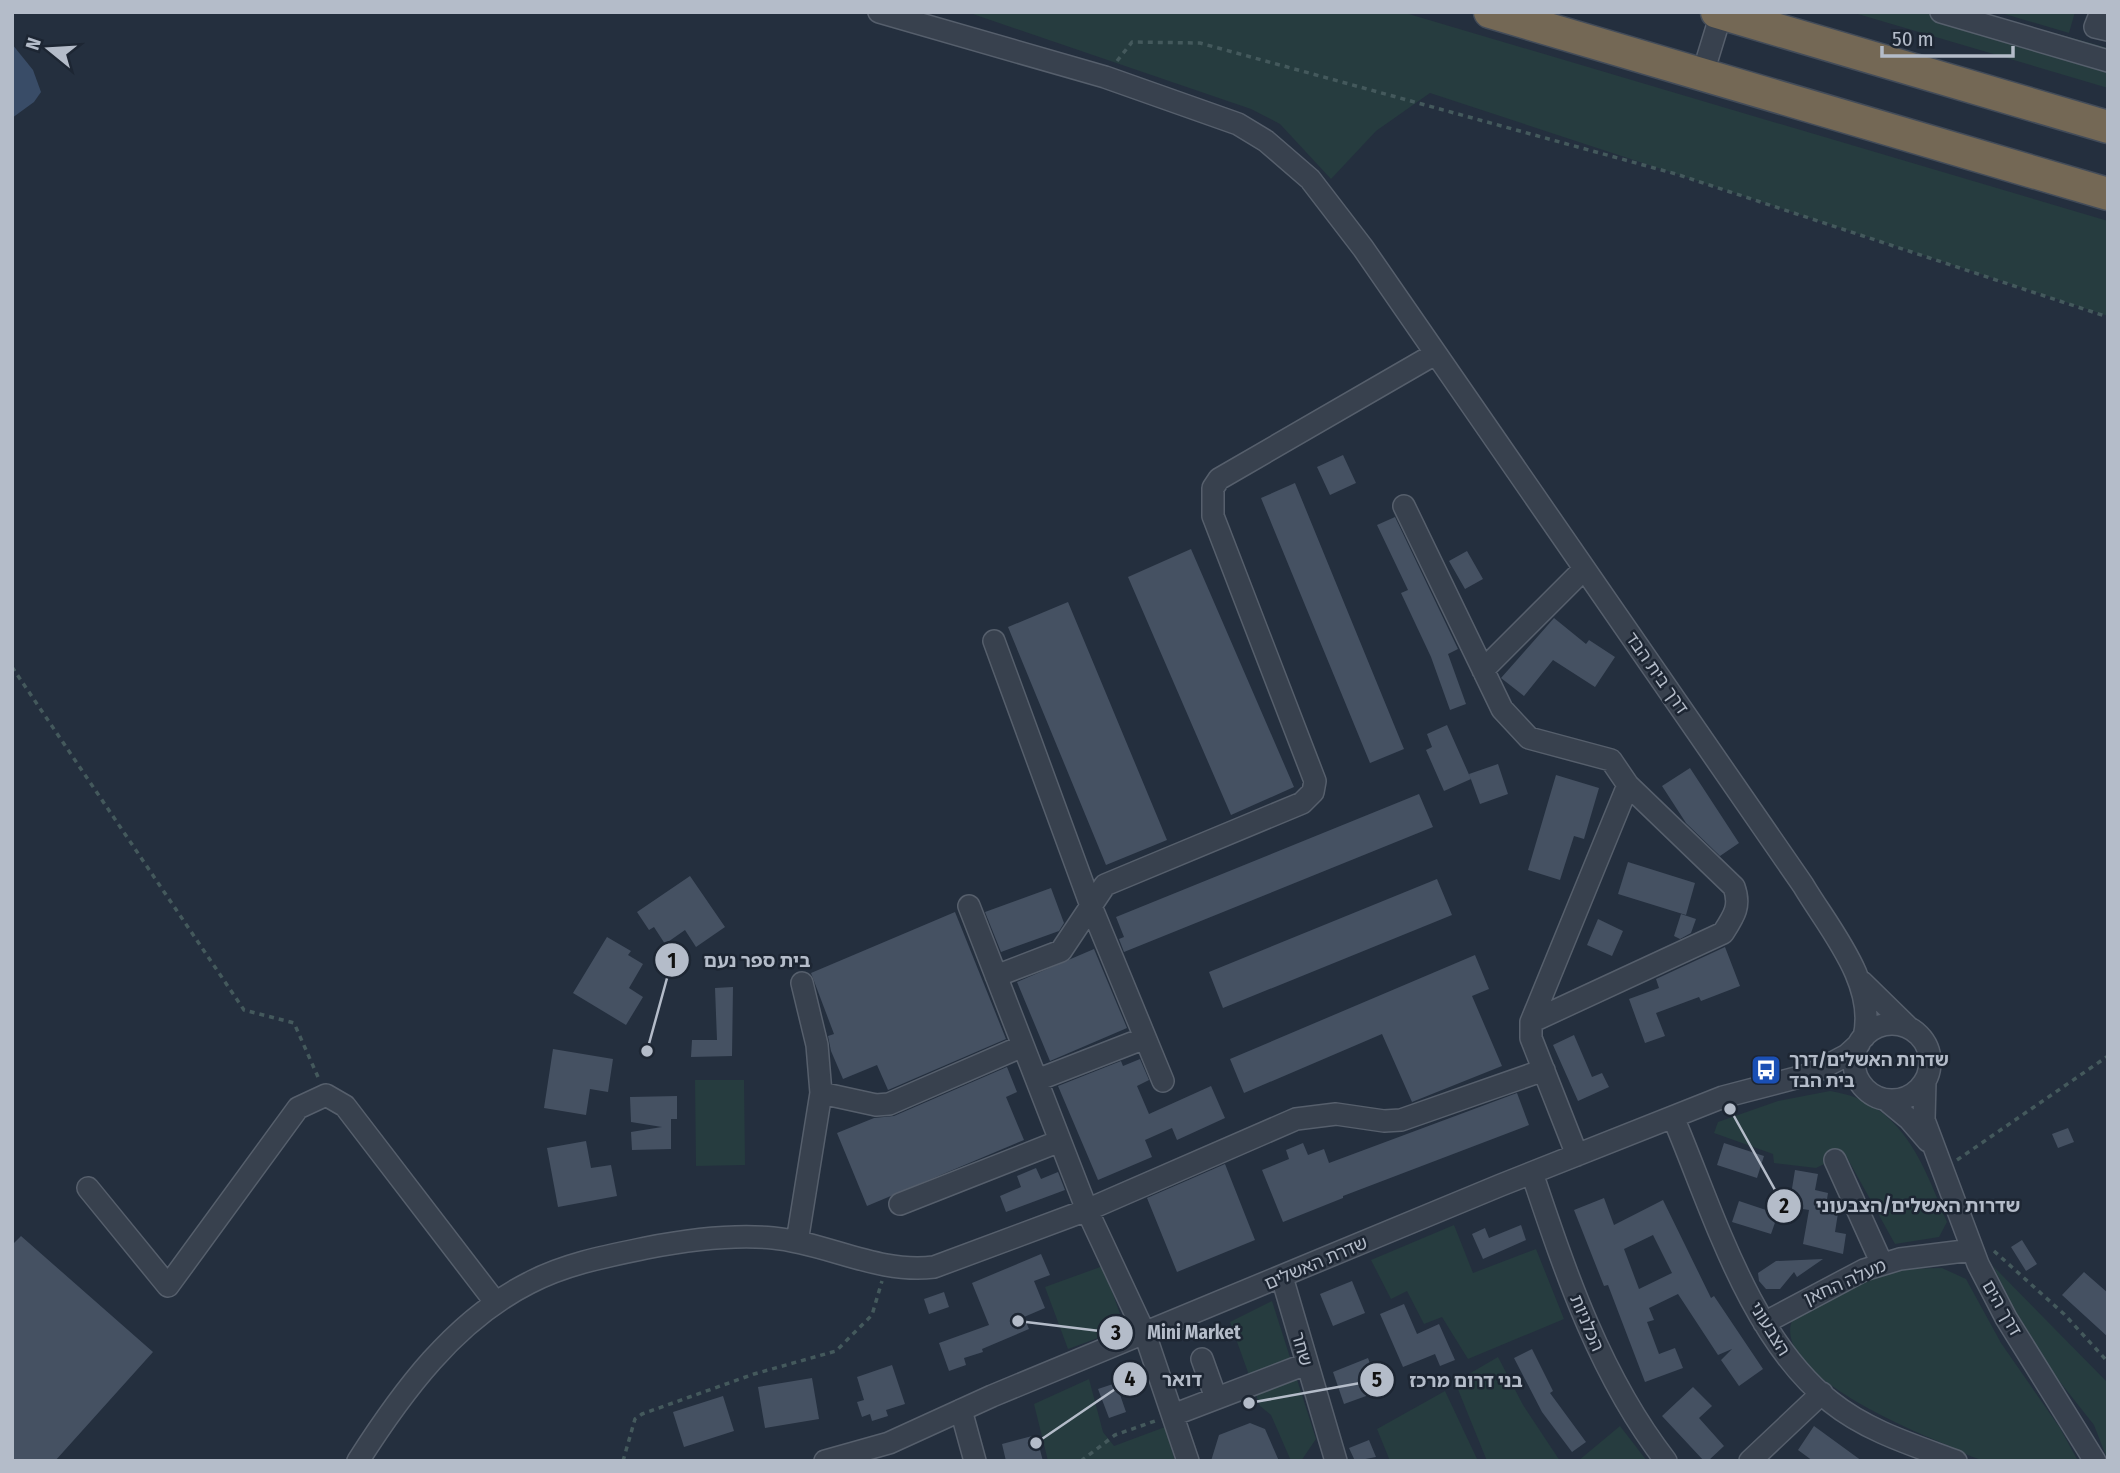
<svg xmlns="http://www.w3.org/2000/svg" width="2120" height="1473" font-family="'Fira Sans Condensed','Noto Sans Hebrew',sans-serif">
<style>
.green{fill:#263c3f}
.water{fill:#394c67}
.building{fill:#455162;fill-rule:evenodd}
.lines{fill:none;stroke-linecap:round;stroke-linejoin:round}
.minor-casing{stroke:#565f6c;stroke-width:24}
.highway-casing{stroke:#434c59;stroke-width:35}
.path{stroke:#44595c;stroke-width:3.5;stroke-dasharray:5 5;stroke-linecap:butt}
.minor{stroke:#38414e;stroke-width:21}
.highway{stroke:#746855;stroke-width:32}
.labels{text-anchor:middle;stroke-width:5;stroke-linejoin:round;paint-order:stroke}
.street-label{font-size:18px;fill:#b4bcc9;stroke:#1d2633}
.poi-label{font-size:18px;font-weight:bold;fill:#b4bcc9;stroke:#1d2633;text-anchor:start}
.leader{fill:none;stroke:#b4bcc9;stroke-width:2.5}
.callout-dot{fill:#b4bcc9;stroke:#1d2633;stroke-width:2.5}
.mark-label{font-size:21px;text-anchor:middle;font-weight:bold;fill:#111}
.callout-label{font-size:19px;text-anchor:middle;font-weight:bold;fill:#b4bcc9;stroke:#1d2633;stroke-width:5;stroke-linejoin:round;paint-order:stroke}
</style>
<rect width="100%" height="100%" fill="#242f3e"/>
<path class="green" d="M967 12H1402L2108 221V316L1430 93 1376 131 1331 179 1280 124 1251 109Z
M1851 12H1980L2108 48V88Z
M1998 12H2075L2069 33Z
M695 1080H744L745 1165 696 1166Z
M1830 1091C1902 1102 1923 1163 1947 1222L1939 1237 1895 1244 1845 1154 1816 1168 1774 1163 1773 1154 1714 1133 1718 1122 1778 1101Z
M1454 1225 1473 1273 1536 1249 1564 1319 1468 1359 1442 1317 1424 1324 1407 1291 1391 1299 1371 1260Z
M1103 1266 1125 1328 1068 1349 1045 1287Z
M1993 1266 2108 1383V1461L2094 1425 2033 1348Z
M1942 1268 1966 1279 2001 1343 2060 1428 2078 1461C2049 1461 2015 1466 1987 1461 1973 1459 1959 1450 1947 1445 1910 1430 1768 1371 1793 1318L1869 1277 1901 1269Z
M1272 1301 1316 1439 1301 1461H1291L1271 1415 1260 1406 1230 1322Z
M1498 1357 1523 1405 1560 1461H1487L1455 1382Z
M1089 1379 1103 1432 1114 1446 1165 1427 1175 1461H1048L1034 1404Z
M1445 1391 1478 1461H1390L1377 1429Z
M1620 1426 1647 1461H1578Z"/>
<path class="water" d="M12 44 33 70 41 92 34 102 12 118Z"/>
<path class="building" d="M1343 455 1356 483 1330 495 1317 467Z
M1295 483 1404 749 1370 763 1261 498Z
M1395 517 1458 649 1448 654 1466 704 1450 710 1431 657 1401 593 1408 590 1377 525Z
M1191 549 1294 787 1231 815 1128 577Z
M1467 551 1483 579 1465 589 1449 561Z
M1068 602 1167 840 1106 865 1008 627Z
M1554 618 1586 644 1589 640 1615 657 1595 687 1553 660 1524 696 1501 678Z
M1447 725 1471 779 1444 791 1426 750 1432 747 1427 734Z
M1498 764 1508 794 1480 804 1469 774Z
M1690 768 1739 843 1720 856 1686 823 1662 786Z
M1556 775 1599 788 1584 839 1574 836 1560 880 1528 870Z
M1419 794 1433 827 1124 952 1119 939 1124 937 1116 917Z
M1628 862 1695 883 1686 915 1618 894Z
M690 876 725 927 696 947 685 930 665 944 654 927 649 930 637 912Z
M1437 879 1452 915 1223 1008 1209 972Z
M1051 888 1064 923 1059 931 1001 952 985 912Z
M955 912 1006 1039 888 1090 877 1065 843 1079 831 1051 828 1036 834 1034 811 973Z
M1681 914 1696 919 1691 933 1680 939 1674 936Z
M1598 919 1623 931 1612 956 1587 945Z
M607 937 631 951 628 955 643 964 629 988 643 997 626 1025 573 993Z
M1725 947 1740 986 1701 1001 1699 997 1656 1013 1665 1036 1645 1043 1629 999 1659 988 1656 979Z
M1094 949 1127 1028 1050 1061 1017 982Z
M1475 955 1489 989 1472 996 1502 1066 1412 1102 1382 1034 1244 1093 1230 1059Z
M733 987 732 1056 691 1057 692 1040H717L715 988Z
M1574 1035 1592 1077 1602 1073 1609 1087 1578 1101 1553 1045Z
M553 1049 613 1059 608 1092 590 1089 586 1115 544 1108Z
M1140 1059 1149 1080 1137 1086 1149 1114 1211 1086 1225 1118 1177 1140 1172 1128 1145 1140 1152 1157 1098 1180 1058 1086 1121 1061 1123 1066Z
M1007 1067 1017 1092 1006 1097 1024 1140 867 1206 837 1133 874 1118 894 1116Z
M1517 1093 1529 1125 1343 1196V1198L1283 1222 1262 1170 1289 1159 1286 1150 1303 1143 1308 1155 1324 1149 1329 1163Z
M677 1096V1119H671V1149L632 1150 631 1132 662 1127 631 1122 630 1097Z
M2068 1128 2074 1142 2058 1148 2052 1134Z
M586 1141 591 1168 611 1165 617 1196 558 1207 547 1148Z
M1724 1143 1764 1156 1757 1178 1717 1165Z
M1225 1164 1255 1240 1177 1272 1147 1198Z
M1036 1168 1041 1179 1058 1172 1065 1190 1006 1212 1000 1196 1021 1187 1017 1176Z
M1795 1170 1818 1174 1815 1190 1828 1193 1825 1211 1838 1213 1835 1232 1846 1234 1843 1254 1803 1244 1809 1210 1789 1207Z
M1604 1198 1614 1225 1663 1200 1711 1298 1714 1296 1763 1369 1739 1386 1721 1360 1732 1349 1718 1355 1678 1294 1649 1308 1654 1320 1647 1322 1659 1354 1675 1348 1683 1368 1645 1382 1608 1285 1604 1286 1574 1210ZM1653 1235 1672 1273 1639 1289 1624 1249Z
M1739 1201 1778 1214 1771 1234 1732 1222Z
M1521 1225 1526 1240 1483 1259 1472 1234 1485 1228 1489 1238Z
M21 1236 153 1352 55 1461H12V1245Z
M2022 1240 2037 1264 2026 1271 2011 1247Z
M1041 1254 1050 1275 1034 1281 1045 1308 1024 1317 1029 1329 982 1349 983 1352 964 1358 966 1365 949 1371 939 1343 989 1325 972 1283Z
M1823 1259 1797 1277 1794 1272 1780 1289H1766L1759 1281 1758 1273 1776 1261Z
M2084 1272 2108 1293V1337L2062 1295Z
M1352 1281 1365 1313 1333 1326 1320 1294Z
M944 1292 949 1307 929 1314 924 1299Z
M1404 1304 1417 1334 1439 1324 1455 1360 1440 1366 1435 1354 1403 1367 1380 1314Z
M1532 1349 1553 1391 1550 1393 1586 1442 1572 1452 1542 1412 1514 1358Z
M1368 1358 1380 1391 1344 1404 1333 1372Z
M892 1365 905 1404 886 1410 888 1416 872 1421 870 1414 862 1417 857 1402 864 1400 857 1377Z
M812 1378 819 1419 765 1428 758 1387Z
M1116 1383 1126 1412 1109 1418 1098 1389Z
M1693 1387 1712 1406 1699 1418 1724 1446 1708 1461H1704L1662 1416Z
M723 1396 734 1431 684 1447 673 1412Z
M1250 1423 1265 1429 1279 1461H1211L1219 1435Z
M1814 1426 1862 1461H1813L1798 1450Z
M1036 1435 1043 1461H1006L1002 1444Z
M1369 1440 1376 1457 1355 1461 1349 1448Z"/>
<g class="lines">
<g class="minor-casing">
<path id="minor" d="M879 12 1105 77 1238 124 1266 141 1310 179 1363 248 1803 885C1829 929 1877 983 1864 1037
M1941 12 2108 61
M2101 12 2095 27 2108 30
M1702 76 1721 14
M1404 506 1502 709 1529 738 1611 760 1628 785 1531 1022V1038L1577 1155
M994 641 1091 906 1163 1081
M1483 670 1584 569
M969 906 1087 1210 1145 1334 1188 1461
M996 976 1061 951 1105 885 1302 803 1313 792 1315 781 1213 516V488L1219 479 1435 354
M1862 982 1909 1028
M1531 1022 1723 933C1734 916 1741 906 1734 887L1628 785
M1854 1062a38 38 0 1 1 76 0a38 38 0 1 1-76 0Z
M1037 1080 1145 1038
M1925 1081 1924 1120 1978 1264 2006 1318 2095 1461
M821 1093 876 1105 889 1104 1023 1046
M1886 1100 1909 1119 1928 1141
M1673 1117C1713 1211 1749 1337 1831 1402 1867 1431 1913 1445 1956 1461
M1835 1160 1882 1264
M1532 1173C1566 1274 1600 1376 1666 1461
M88 1188 168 1286 298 1108 326 1095 345 1106 496 1303
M900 1204 1060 1141
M797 1242 821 1093 817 1045 802 983
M1282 1277 1336 1461
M1764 1323 1864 1270 1900 1259 1972 1250
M1202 1359 1216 1398
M961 1410 975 1461
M1173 1415 1306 1364
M358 1461C402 1392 454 1321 529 1283 565 1264 607 1256 646 1248 687 1240 731 1234 773 1238 827 1243 878 1274 934 1267L1087 1210 1296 1119 1336 1114 1384 1121 1401 1120 1544 1070
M825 1461 889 1443 992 1396 1501 1185 1723 1097 1811 1074 1847 1055 1859 1044
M1750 1461 1822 1393"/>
</g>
<g class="highway-casing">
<path id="highway" d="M1490 12 2108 194
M1717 12 2108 127"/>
</g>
<path class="path" d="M1117 61 1132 42 1200 43 1676 174 2108 317
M12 667 244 1010 294 1023 318 1077
M1957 1160 2108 1056
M1994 1251 2064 1314 2108 1362
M623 1461 635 1419 642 1414 754 1374 836 1351 872 1315 882 1281
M1081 1461 1115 1435 1155 1421"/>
<use href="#minor" class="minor"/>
<use href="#highway" class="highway"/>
</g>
<defs>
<g id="bus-square" transform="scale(1.575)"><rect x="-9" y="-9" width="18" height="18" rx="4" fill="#1a4fb4" stroke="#1d2633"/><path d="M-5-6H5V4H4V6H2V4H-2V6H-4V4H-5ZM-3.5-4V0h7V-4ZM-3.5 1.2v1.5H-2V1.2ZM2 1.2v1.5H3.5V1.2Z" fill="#fff"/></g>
</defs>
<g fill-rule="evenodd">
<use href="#bus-square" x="1766" y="1070"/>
</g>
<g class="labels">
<g class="street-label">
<text transform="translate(1657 673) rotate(55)" y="6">דרך בית הבד</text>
<text transform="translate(1316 1263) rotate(-23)" y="6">שדרת האשלים</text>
<text transform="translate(1845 1282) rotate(-24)" y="6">מעלה החאן</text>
<text transform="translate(2002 1308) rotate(60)" y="6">דרך הים</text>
<text transform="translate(1587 1323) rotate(67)" y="6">הכלניות</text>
<text transform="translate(1770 1329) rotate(58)" y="6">הצבעוני</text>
<text transform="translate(1302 1349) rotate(74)" y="6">שחר</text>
</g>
<g class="poi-label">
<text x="1789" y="1066">שדרות האשלים/דרך<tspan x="1789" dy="21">בית הבד</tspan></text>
</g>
</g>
<path class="leader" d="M647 1051L672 960M1730 1109L1784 1206M1018 1321L1116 1333M1036 1443L1130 1379M1249 1403L1377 1380"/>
<g class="callout-dot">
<circle cx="647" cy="1051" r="7"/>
<circle cx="1730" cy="1109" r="7"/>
<circle cx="1018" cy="1321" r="7"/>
<circle cx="1036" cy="1443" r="7"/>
<circle cx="1249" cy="1403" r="7"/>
<circle cx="672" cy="960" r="18"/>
<circle cx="1784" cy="1206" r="18"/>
<circle cx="1116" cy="1333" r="18"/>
<circle cx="1130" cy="1379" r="18"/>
<circle cx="1377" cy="1380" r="18"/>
</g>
<g class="mark-label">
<text x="672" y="968">1</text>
<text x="1784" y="1213">2</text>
<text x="1116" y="1340">3</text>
<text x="1130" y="1386">4</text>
<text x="1377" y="1387">5</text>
</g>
<g class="callout-label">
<text x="757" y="967">בית ספר נעם</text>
<text x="1918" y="1212">שדרות האשלים/הצבעוני</text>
<text x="1194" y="1339">Mini Market</text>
<text x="1182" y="1386">דואר</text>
<text x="1466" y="1387">בני דרום מרכז</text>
</g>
<rect width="2120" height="1473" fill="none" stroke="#b4bcc9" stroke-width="28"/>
<g transform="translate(49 49) rotate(288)" stroke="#1d2633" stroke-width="5" paint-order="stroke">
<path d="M0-5L12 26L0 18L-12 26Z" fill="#b4bcc9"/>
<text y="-10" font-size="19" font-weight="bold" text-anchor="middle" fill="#b4bcc9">N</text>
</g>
<path d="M1882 46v10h131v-10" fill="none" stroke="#b4bcc9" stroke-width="3.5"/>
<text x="1892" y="46" font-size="21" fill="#b4bcc9" stroke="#1d2633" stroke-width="5" paint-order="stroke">50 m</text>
</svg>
